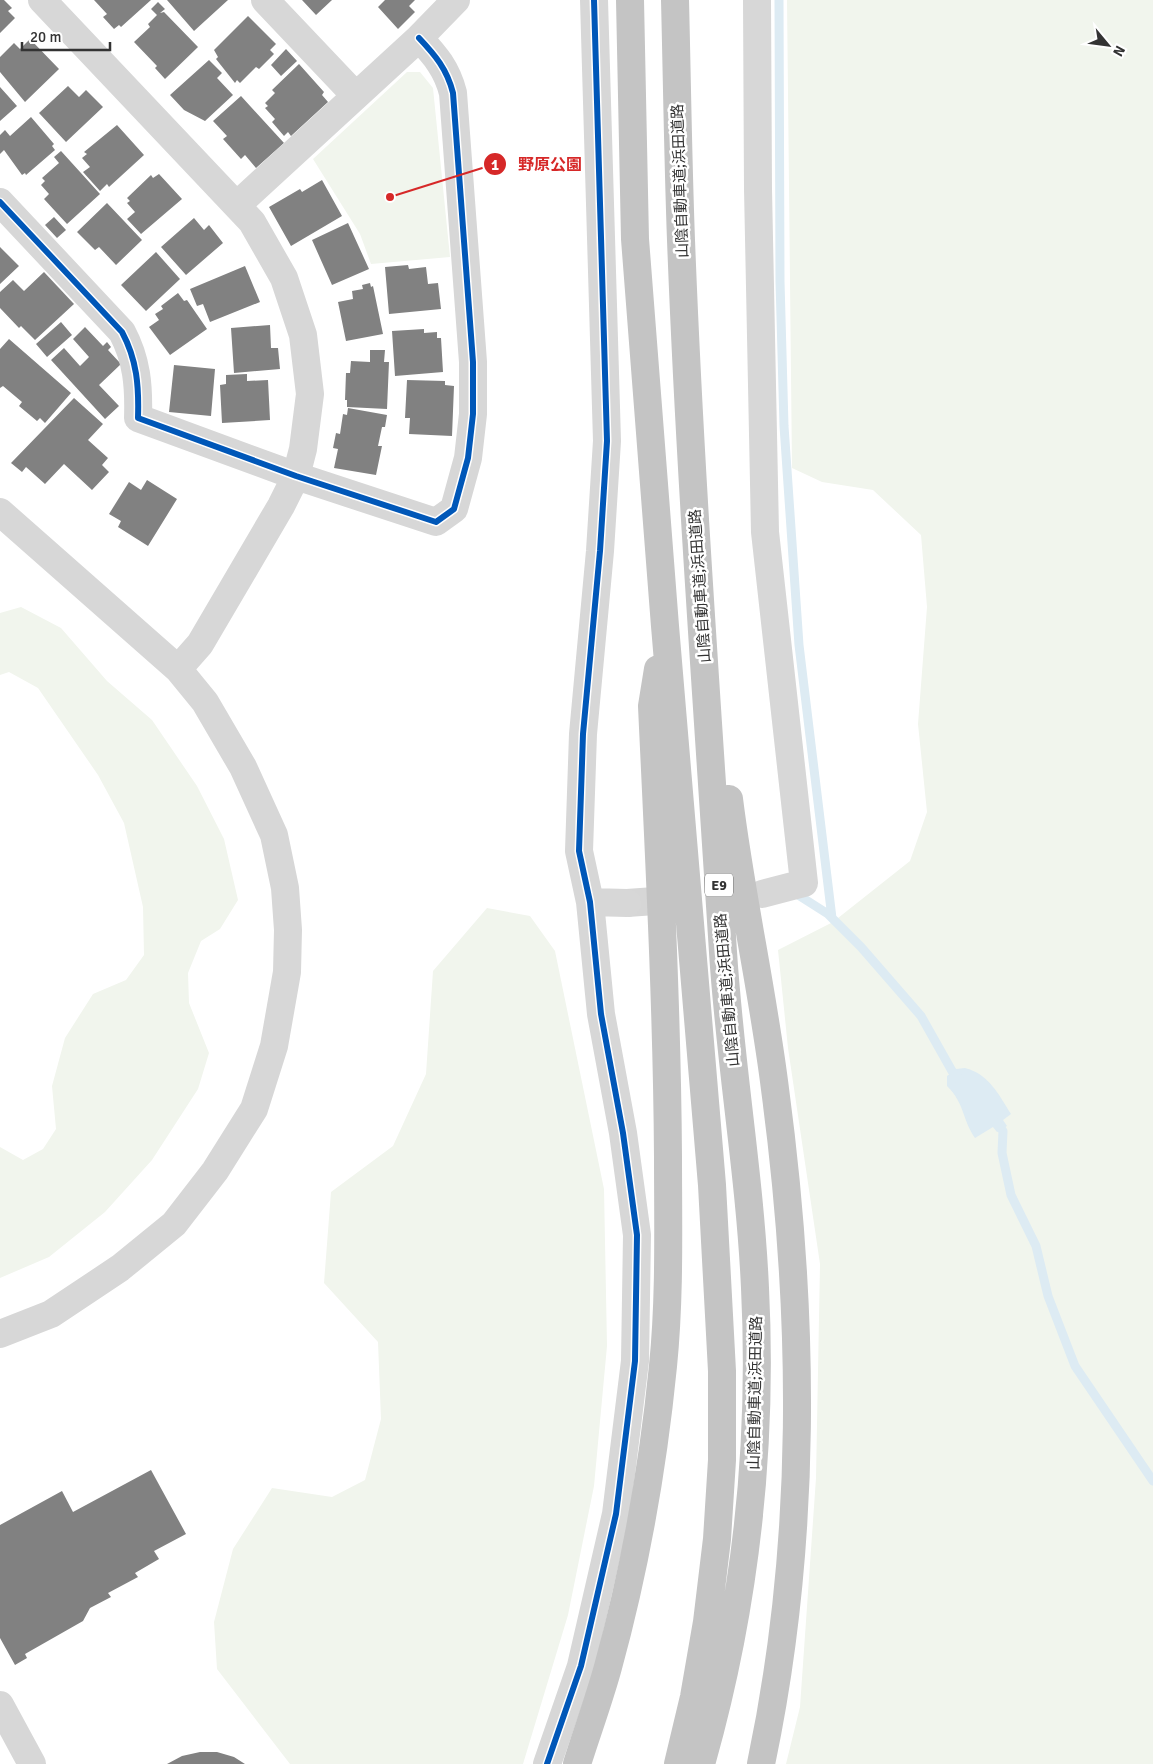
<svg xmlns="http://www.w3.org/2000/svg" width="1153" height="1764" font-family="Signika,'Noto Sans JP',sans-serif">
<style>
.green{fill:#f1f5ed}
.water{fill:#ddebf3}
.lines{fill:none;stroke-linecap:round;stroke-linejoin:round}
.stream{stroke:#ddebf3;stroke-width:9}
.building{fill:#818181}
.minor-tunnel{stroke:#d6d6d6;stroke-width:28;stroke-dasharray:28 14;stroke-linecap:butt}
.minor{stroke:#d7d7d7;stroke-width:28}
.highway{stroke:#c4c4c4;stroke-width:28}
.cycleway-casing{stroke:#fff;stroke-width:9}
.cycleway{stroke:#0057b8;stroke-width:6}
.labels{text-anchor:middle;stroke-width:5;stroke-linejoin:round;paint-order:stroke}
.shield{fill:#fff;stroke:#707070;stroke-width:1}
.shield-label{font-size:14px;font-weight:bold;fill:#333}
.street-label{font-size:15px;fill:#333;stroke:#fff}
.leader{fill:none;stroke:#d62828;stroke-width:2}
.callout-dot{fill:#d62828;stroke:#fff;stroke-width:2}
.mark-label{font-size:15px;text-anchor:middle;font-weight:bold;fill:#fff}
.callout-label{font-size:16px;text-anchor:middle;font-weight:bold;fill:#d62828;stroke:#fff;stroke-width:5;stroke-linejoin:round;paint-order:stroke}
</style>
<rect width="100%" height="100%" fill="#fff"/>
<path class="green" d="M787 0H1153V1764H786L800 1707 816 1478 820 1264 788 1048 778 950 833 922 910 861 927 812 918 724 927 607 921 535 873 490 822 482 792 468Z
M407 72H420L433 88 450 257 371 264 360 234 313 159Z
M21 607 61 628 107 681 152 720 197 786 224 839 238 900 220 929 201 941 188 973 189 1003 209 1053 198 1089 152 1160 105 1212 49 1257 0 1278V1147L23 1160 43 1149 56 1129 52 1086 65 1038 93 994 126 980 144 955 143 907 124 823 98 775 38 688 9 672 0 675V613Z
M487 908 530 916 555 951 604 1189 607 1346 594 1486 568 1615 523 1764H290L217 1669 214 1622 233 1549 272 1488 332 1497 365 1480 381 1419 378 1342 324 1283 331 1192 393 1146 426 1074 433 971Z"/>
<path class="water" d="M965 1068C989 1074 999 1095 1011 1114L1003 1120 1007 1126 997 1132 993 1127 975 1138C962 1119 965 1104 947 1086V1076L956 1069Z"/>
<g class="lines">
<path class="stream" d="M779 0 780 281 784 426 799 645 832 918
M795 893 828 914 861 947 921 1016 952 1071 959 1079
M995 1122 1003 1131 1002 1153 1011 1195 1036 1246 1048 1296 1075 1366 1153 1481"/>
</g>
<path class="building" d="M0 0H4L12 8 8 11 15 18 0 33Z
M94 0H151L121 27 119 25 114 29 103 17 107 14Z
M167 0H228L194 31Z
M302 0H332L316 15Z
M385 0H415L409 6 415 12 398 29 378 7Z
M158 2 165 9 160 13 164 12 198 47 165 79 155 68 157 66 134 42 150 27 148 24 157 15 151 9Z
M248 16 276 44 270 50 274 54 259 69 256 67 240 83 237 80 235 83 216 59 218 57 214 50Z
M30 39 59 69 25 102 0 72V57L14 43 20 49Z
M286 49 297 61 281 76 271 65Z
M209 60 222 73 217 78 233 95 205 121 184 110 170 95Z
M299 64 324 92 322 95 328 102 291 136 288 132 284 136 272 122 275 119 265 108 268 106 265 103 275 93 272 90Z
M68 86 79 97 86 90 103 107 66 142 39 113Z
M0 87 17 106 0 121Z
M241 96 284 143 256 168 245 155 241 159 223 139 227 136 213 121Z
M31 117 54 144 52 146 55 150 26 175 25 173 22 175 4 150 0 154V135L5 130 10 136Z
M117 125 144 155 109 187 107 184 100 191 83 172 90 167 82 158 87 154 84 152Z
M61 151 100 194 67 224 44 199 49 194 41 185 45 181 42 178 59 163 54 157Z
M159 174 182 199 141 234 127 219 135 212 127 203 130 201 127 198 151 175 153 178Z
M322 180 342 216 291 246 269 207 300 189 302 192Z
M107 203 142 240 116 265 99 247 95 250 77 232Z
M54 217 66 230 57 238 45 225Z
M194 218 204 230 209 225 223 243 186 275 161 247Z
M348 223 369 269 332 285 312 240Z
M0 247 19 266 0 284Z
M156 252 180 279 146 311 121 285Z
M408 265 409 269 426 267 428 284 438 283 441 309 389 314 385 267Z
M245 266 260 302 210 322 203 304 197 306 190 289Z
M44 272 74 304 35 340 21 326 19 328 0 308V292L13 280 24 291Z
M370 283 371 287 373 286 383 334 346 341 338 302 353 299 352 291 363 289 362 285Z
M178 293 184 301 187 300 207 329 170 355 149 327 159 320 155 314 163 309 161 306Z
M61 322 72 335 47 357 36 344Z
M270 325 271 348H278L280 369 234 373 231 328Z
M85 327 103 346 107 342 111 347 108 350 121 364 99 385 119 406 105 419 51 360 64 348 80 366 89 357 73 339Z
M424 329V333L437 332V338H441L443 372 395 376 392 331Z
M9 339 71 393 45 423 40 418 37 421 19 406 22 402 3 386 0 388V349Z
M370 350H385L384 362H389L387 409 347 407V400H345L346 373H350L351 361 370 362Z
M174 365 215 369 211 416 169 412Z
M247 374V381L268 380 270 420 222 423 220 385 226 384V375Z
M407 380 445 381V385L454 386 452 436 409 434 410 418H405Z
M74 398 103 424 88 440 108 458 102 465 109 472 92 490 64 464 45 484 26 467 22 472 11 463Z
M348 408 387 415 385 427H382L378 446H382L376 475 334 468 338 449 333 448 336 433 340 434 343 414 347 415Z
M147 480 177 499 148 546 118 527 121 521 109 514 129 482 141 490Z
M151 1470 186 1534 154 1551 159 1559 135 1573 138 1577 108 1593 111 1597 90 1608 83 1621 25 1654 27 1658 15 1665 0 1638V1525L62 1491 73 1512Z
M200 1752H217L234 1757 245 1764H167L182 1756Z"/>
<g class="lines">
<path class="minor-tunnel" d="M627 903 743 895"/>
<path class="minor" d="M42 0 252 222 284 278 303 335 310 394 303 449 296 476 281 506 200 644 178 669
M265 0 355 95
M757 0 758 189 765 532 804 883 762 894
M0 202 122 332C137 360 139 386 138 418L296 476 436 522 454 509 468 458 473 414V362L453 93C447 69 435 55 419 38
M237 205 419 38 456 0
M0 512 178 669 205 702 243 767 274 835 285 888 288 930 287 972 274 1046 254 1109 215 1171 174 1224 120 1268 51 1314 0 1334
M590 902 627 903
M0 1705 32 1764
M547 1764 581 1666 616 1514 635 1361 637 1235 623 1133 601 1014 590 902 579 851 583 734 600 551 607 441 594 0"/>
<path class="highway" d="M630 0 635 239 665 626 712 1185 722 1371V1460L717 1539 707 1622 694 1697 678 1764
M675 0C677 80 678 160 681 240 690 478 708 715 723 952 730 1064 750 1176 755 1288 763 1449 745 1609 701 1764
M729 799C741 896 763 992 775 1089 805 1314 808 1541 761 1764
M577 1764C587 1732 599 1700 608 1667 635 1569 653 1467 663 1366 670 1297 668 1226 668 1157 667 1007 659 856 652 706L658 669"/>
<g class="cycleway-casing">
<path id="cycleway" d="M0 202 122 332C137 360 139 386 138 418L296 476 436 522 454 509 468 458 473 414V362L453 93C447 69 435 55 419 38
M547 1764 581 1666 616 1514 635 1361 637 1235 623 1133 601 1014 590 902 579 851 583 734 600 551 607 441 594 0"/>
</g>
<use href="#cycleway" class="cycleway"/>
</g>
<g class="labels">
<rect class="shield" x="705" y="873.5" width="28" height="23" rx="4"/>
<g class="shield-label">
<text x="719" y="890">E9</text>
</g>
<g class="street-label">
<text transform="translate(680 181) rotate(-92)" y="5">山陰自動車道;浜田道路</text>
<text transform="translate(700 586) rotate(-94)" y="5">山陰自動車道;浜田道路</text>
<text transform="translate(727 990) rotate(-95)" y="5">山陰自動車道;浜田道路</text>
<text transform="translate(755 1393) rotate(-89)" y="5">山陰自動車道;浜田道路</text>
</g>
</g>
<path class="leader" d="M390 197L495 164"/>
<g class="callout-dot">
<circle cx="390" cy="197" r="5"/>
<circle cx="495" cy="164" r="12"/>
</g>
<g class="mark-label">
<text x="495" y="170">1</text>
</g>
<g class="callout-label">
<text x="550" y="170">野原公園</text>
</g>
<g transform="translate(1108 45) rotate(119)" stroke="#ffffff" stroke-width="4" paint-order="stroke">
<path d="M0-4L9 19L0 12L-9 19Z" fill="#333333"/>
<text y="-8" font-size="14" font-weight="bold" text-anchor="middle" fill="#333333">N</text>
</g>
<path d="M22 42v8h88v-8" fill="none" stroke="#333333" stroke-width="2.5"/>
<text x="30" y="42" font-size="15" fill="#333333" stroke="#ffffff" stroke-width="4" paint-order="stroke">20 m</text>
</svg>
